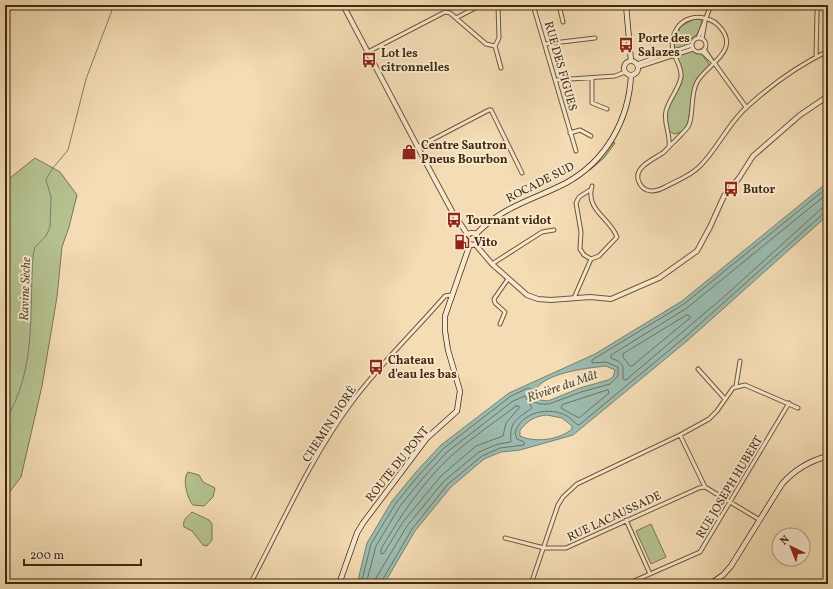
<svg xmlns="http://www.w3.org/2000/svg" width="833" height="589" font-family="Vollkorn,serif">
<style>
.green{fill:#b6c291;stroke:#7b7650}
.water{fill:#9cbbb0;stroke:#778170;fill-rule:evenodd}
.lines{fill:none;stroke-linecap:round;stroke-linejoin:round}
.shore{stroke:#6e7360;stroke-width:1}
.stream{stroke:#778170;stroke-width:1}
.minor-casing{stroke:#6d5739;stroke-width:5}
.tertiary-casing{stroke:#6d5739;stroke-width:6}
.secondary-casing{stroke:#402b10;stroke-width:6}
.minor{stroke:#f8e8ce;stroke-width:3}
.tertiary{stroke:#f8e8ce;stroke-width:4}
.secondary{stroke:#f8e8ce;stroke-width:4.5}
.labels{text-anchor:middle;stroke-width:4;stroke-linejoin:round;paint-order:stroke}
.poi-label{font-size:12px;font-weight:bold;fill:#402b10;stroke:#f8e8ce;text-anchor:start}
.street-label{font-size:12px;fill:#402b10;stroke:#f8e8ce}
.water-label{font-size:13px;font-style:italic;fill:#574f38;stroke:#f8e8ce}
</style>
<rect width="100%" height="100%" fill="#f4dcb4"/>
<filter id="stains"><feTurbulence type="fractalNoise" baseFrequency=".005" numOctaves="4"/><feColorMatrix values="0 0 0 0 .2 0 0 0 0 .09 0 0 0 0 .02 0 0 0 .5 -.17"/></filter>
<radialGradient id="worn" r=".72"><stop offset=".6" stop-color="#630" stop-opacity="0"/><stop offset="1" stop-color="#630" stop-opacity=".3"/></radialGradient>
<path class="green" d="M694 19H700L702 21 699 33 692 38 688 45 676 48 674 46 680 27Z
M691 50 701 53 709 64V67L695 83 687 127 682 132 674 134C651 124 681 90 682 78 683 70 680 63 677 57V55Z
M614 142 615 143 604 158 590 170Z
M35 158 60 172 77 195 69 227 62 247 57 297 42 386 21 477 5 498V240L7 233 5 221V182Z
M188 472 199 475 203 482 215 488 213 497 204 506 193 505C187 499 182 478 188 472Z
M192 512 209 520 212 524V540L207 546 203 545 192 531 184 527C182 520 187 517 192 512Z
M651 524 666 557 651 564 636 531Z"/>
<path class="water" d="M828 182V215L687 341 573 435 520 450 501 452 484 459 451 487 415 531 384 584H357L367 543 392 501 416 472 441 445 509 393 595 354 682 301ZM606 366 615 370 613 377 608 380 580 388 548 401 540 400 534 395C537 373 588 368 606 366ZM547 415 562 418 572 426V429C559 440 535 443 520 436V430C528 421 534 416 547 415Z"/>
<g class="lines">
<path class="shore" d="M828 193 687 308 611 355V358L618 361 623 366V379L626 380 726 295 821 209 828 207
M687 315 690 316V318L632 366H630L623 357V354Z
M608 390 609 393 579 418 561 408 562 405Z
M516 406H519V408L506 423 503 436 476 446 441 476 403 522 384 553 381 554V549C401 515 422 483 451 456 471 438 495 422 516 406Z
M361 584 371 544 396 503 419 475 444 448 511 396 528 388 531 389V397L534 402 540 404H549L581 392 610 384 618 376V367L606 362 592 363V360L684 304 828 187
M366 584 376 546 400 506 423 478 447 452 513 401 525 396 532 408C517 419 509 421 511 442L498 444 479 452 444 481 407 526 376 578 375 584
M380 584 412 529 448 484 482 456 500 448 524 445V442L517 439 515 433C521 412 549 406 567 416 571 418 575 424 579 425L684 338 824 213 828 212"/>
<path class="stream" d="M5 421C37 370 29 313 33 256L35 247 46 236 50 227 51 197 46 180 52 169 68 150 86 79 114 5"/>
<g class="minor-casing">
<path id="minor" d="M533 5 576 151
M559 5 563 22
M827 5 828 6
M456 18 481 5
M698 38 711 5
M692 45a7 7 0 1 1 14 0a7 7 0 1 1-14 0Z
M702 39 705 22
M545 44 595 38
M495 46 499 38 498 5
M495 46 501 68
M704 49 712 61
M701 51 715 64 746 107
M368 52 445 12 450 13 486 44 495 46
M816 57 817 12 820 5
M637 64 692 45
M638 67 693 49
M592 78V103L607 109
M556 80 615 76 625 72
M570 133 580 130 591 136
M418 147 489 110H491L522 173
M669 147C671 134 663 124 666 111 669 99 679 89 681 77 682 67 676 61 673 51 670 37 677 21 692 18 700 16 712 19 718 25 743 50 707 64 697 82 690 95 694 112 689 125 686 131 679 136 675 141 671 144 668 148 664 152 655 159 632 167 639 182 644 194 656 192 665 187 676 181 690 176 699 167 718 149 728 123 747 107 771 85 799 65 828 51
M590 190 579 197 576 203 581 232 580 249 584 255 591 259
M492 264 542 232 554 230
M574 298 591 259 599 256 617 237C610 218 585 210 592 186
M500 324 505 312 495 303 494 299 508 279
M698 369 725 399
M736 386 740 361
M680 435 705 487 760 520
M626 520 650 574
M505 538 544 548H566L699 488 705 487
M250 584C282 524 309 461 349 406 377 367 413 333 445 296L451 295
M531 584 558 505 563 497 577 484 680 435 709 419 717 411 733 388 745 385 798 408
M627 584 700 552 789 403"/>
</g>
<g class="tertiary-casing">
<path id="tertiary" d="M343 5 433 176 453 213 468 235
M475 244 492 264 527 295 538 299 551 300 590 297 611 299 659 278 697 251 710 227 724 196 739 178 753 156 800 115 828 96"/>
</g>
<g class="secondary-casing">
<path id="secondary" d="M626 5 631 61
M624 68a7 7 0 1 1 14 0a7 7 0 1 1-14 0Z
M466 239a6 6 0 1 1 12 0a6 6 0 1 1-12 0Z
M476 234C503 206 533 200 566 183 606 161 629 120 631 75
M339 584 357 533 363 523 427 438 457 411 460 391 448 350 445 331V316L470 244
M710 584 723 575 731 566 782 484C795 469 809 461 828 456"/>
</g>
<use href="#minor" class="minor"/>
<use href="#tertiary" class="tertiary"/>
<use href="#secondary" class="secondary"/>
</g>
<defs>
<g id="bus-bare" transform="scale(1.2)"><path d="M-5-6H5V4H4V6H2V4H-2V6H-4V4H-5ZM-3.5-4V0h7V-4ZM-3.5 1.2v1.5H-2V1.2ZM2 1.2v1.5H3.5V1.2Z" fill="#8f2418" stroke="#f8e8ce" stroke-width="2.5" paint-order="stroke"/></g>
<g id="shop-bare" transform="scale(1.2)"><path d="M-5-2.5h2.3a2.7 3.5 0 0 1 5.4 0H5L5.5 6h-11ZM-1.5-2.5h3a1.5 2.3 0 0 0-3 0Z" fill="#8f2418" stroke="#f8e8ce" stroke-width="2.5" paint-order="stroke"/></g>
<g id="fuel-bare" transform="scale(1.2)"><path d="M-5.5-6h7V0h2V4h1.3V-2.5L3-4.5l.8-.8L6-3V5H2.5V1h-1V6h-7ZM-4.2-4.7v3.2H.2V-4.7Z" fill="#8f2418" stroke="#f8e8ce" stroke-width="2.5" paint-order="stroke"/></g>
</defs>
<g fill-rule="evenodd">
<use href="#bus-bare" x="626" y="45"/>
<use href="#bus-bare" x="369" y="60"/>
<use href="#shop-bare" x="409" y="152"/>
<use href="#bus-bare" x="731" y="189"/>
<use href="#bus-bare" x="454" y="220"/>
<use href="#fuel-bare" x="462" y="242"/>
<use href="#bus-bare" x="376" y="367"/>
</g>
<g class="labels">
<g class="poi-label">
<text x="638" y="42">Porte des<tspan x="638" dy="14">Salazes</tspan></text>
<text x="381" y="57">Lot les<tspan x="381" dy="14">citronnelles</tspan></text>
<text x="421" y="149">Centre Sautron<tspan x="421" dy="14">Pneus Bourbon</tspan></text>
<text x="743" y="193">Butor</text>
<text x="466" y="224">Tournant vidot</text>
<text x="474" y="246">Vito</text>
<text x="388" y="364">Chateau<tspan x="388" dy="14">d'eau les bas</tspan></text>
</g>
<g class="street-label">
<text transform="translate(561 66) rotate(74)" y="4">RUE DES FIGUES</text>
<text transform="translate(540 182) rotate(-27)" y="4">ROCADE SUD</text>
<text transform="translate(329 424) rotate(-57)" y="4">CHEMIN DIORÉ</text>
<text transform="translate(397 464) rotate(-51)" y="4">ROUTE DU PONT</text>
<text transform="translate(729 487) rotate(-59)" y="4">RUE JOSEPH HUBERT</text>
<text transform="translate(614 516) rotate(-25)" y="4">RUE LACAUSSADE</text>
</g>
<g class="water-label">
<text transform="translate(24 289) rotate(-88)" y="5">Ravine Sèche</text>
<text transform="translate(562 385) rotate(-19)" y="5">Rivière du Mât</text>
</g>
</g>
<rect width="833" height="589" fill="none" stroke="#f4dcb4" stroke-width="20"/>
<rect x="6" y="6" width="821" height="577" fill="none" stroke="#402b10" stroke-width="2"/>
<rect x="10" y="10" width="813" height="569" fill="none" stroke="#402b10"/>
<g transform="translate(791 547) rotate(317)"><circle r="19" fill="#f8e8ce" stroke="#ae9c82"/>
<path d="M0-3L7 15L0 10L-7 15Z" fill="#8f2418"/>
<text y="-6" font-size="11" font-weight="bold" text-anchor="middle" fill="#402b10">N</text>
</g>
<path d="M24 559v6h117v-6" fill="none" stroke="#402b10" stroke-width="2"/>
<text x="30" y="559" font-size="12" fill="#402b10" stroke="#f8e8ce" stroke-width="3" paint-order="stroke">200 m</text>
<rect width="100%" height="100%" filter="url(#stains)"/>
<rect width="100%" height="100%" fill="url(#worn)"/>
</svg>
